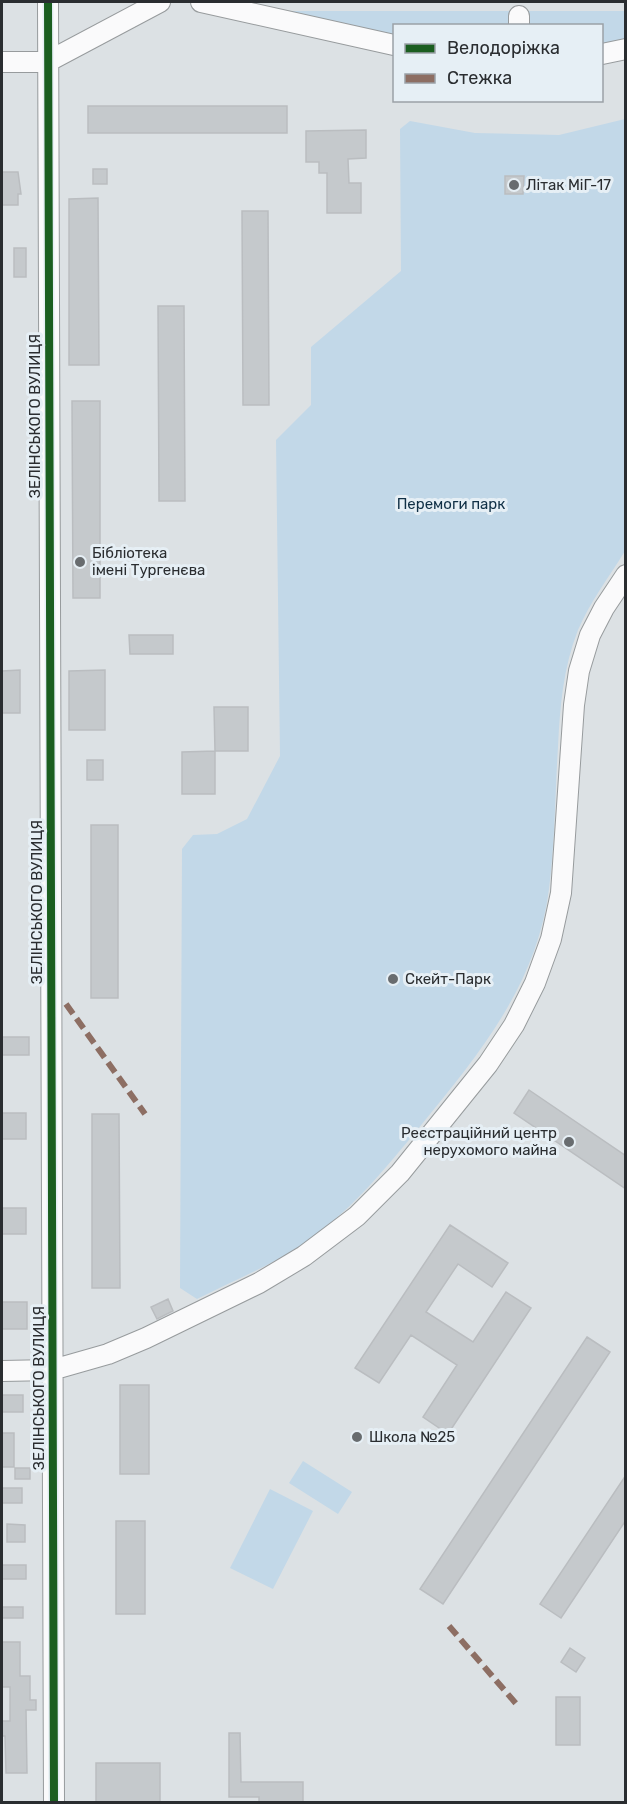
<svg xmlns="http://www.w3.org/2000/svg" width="627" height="1804" font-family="Rubik,sans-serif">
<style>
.green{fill:#c2d8e8}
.building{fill:#c5c9cc;stroke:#babdc0;stroke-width:1.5}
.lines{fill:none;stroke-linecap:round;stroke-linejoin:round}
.minor-casing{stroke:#979b9d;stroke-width:22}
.minor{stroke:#fafafb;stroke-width:20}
.quiet{stroke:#8d6e63;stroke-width:6;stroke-dasharray:12 6;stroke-linecap:butt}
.cycleway-casing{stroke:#e6eff5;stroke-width:11}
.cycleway{stroke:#1b5e20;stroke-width:8}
.poi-dot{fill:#686c6f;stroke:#e6eff5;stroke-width:2}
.labels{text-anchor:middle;stroke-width:6;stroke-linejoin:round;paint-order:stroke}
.poi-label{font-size:15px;fill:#2a2d30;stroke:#e6eff5;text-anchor:start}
.street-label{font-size:15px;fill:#2a2d30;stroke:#e6eff5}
.park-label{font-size:15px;fill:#103046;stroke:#e6eff5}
</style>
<rect width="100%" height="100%" fill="#dce1e4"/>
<path class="green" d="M265 11H514V25L394 26V40Z
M524 11H625V43L602 49V26H524Z
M625 119V551C609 577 590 602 578 630 563 668 560 707 558 747 555 794 555 842 549 889 537 984 480 1053 422 1124 385 1169 348 1215 299 1247 267 1267 230 1282 197 1299L180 1288 182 849 193 835 217 834 247 819 280 756 276 440 311 405V347L401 271 400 129 410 121 475 133 559 135Z
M303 1461 352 1492 338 1514 289 1483Z
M270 1489 313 1511 273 1589 230 1568Z"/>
<path class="building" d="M88 106H287V133H88Z
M366 130V158L348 159 349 183H361V213H327V173H319V162H306V131Z
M93 169H107V184H93Z
M2 172H18L21 194H18V205H2Z
M505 176H524L523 194H505Z
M98 198 99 365H69V199Z
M242 211H268L269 405H243Z
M14 248H26V277H14Z
M158 306H184L185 501H159Z
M72 401H100V598H73Z
M129 635H173V654H130Z
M20 670V713H2V671Z
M105 670V730H69V671Z
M214 707H248V751H215Z
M215 751V794H182V752Z
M87 760H103V780H87Z
M91 825H118V998H91Z
M2 1037H29V1055H2Z
M529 1090 626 1156V1189L514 1113Z
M2 1113H26V1139H2Z
M92 1114H119L120 1288H92Z
M2 1208H26V1234H2Z
M450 1225 508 1263 492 1287 458 1264 426 1312 473 1342 506 1292 531 1308 448 1434 423 1417 457 1365 411 1335 379 1383 355 1368Z
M168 1299 173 1311 157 1319 151 1307Z
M2 1302H27V1329H2Z
M587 1337 610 1352 443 1604 420 1589Z
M120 1385H149V1474H120Z
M2 1395H23V1412H2Z
M2 1433H14V1467H2Z
M15 1468H30V1479H15Z
M626 1475V1520L561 1618 540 1604Z
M2 1488H22V1503H2Z
M116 1521H145V1614H116Z
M7 1524 25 1525V1542H7Z
M2 1565H26V1579H2Z
M2 1607H23V1618H2Z
M2 1642H20V1676H30V1700H36V1710H26L27 1773H6L5 1736H2V1721H10V1687H2Z
M570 1648 585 1658 576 1672 561 1662Z
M556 1697H580V1745H556Z
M229 1733H240L241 1782H303V1803H259V1797H229Z
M96 1763H160V1803H96Z"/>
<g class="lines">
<g class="minor-casing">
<path id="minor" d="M48 2 54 1802
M201 2 394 45
M519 16V26
M602 54 626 49
M2 62H47L160 2
M2 1371 52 1370 108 1354 146 1338 259 1283 304 1256 357 1216 400 1173 488 1064 514 1025 535 983 551 939 561 893 574 705 579 671 590 635 604 608 626 575"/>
</g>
<use href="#minor" class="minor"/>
<path class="quiet" d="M66 1004 145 1114
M449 1626 519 1707"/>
<g class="cycleway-casing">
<path id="cycleway" d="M48 2 54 1802"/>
</g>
<use href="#cycleway" class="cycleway"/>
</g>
<g class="poi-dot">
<circle cx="514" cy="185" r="6"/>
<circle cx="80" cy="562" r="6"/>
<circle cx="393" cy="979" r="6"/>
<circle cx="569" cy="1142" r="6"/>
<circle cx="357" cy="1437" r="6"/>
</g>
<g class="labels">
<g class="poi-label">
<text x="526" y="190">Літак МіГ-17</text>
<text x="92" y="558">Бібліотека<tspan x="92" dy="17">імені Тургенєва</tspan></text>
<text x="405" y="984">Скейт-Парк</text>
<text x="557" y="1138" text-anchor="end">Реєстраційний центр<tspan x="557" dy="17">нерухомого майна</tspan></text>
<text x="369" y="1442">Школа №25</text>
</g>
<g class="street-label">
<text transform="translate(35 416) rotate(-90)" y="5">ЗЕЛІНСЬКОГО ВУЛИЦЯ</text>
<text transform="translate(37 902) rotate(-90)" y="5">ЗЕЛІНСЬКОГО ВУЛИЦЯ</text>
<text transform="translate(39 1388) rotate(-90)" y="5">ЗЕЛІНСЬКОГО ВУЛИЦЯ</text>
</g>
<g class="park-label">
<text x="451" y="509">Перемоги парк</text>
</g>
</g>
<rect width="627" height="1804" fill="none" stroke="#2a2d30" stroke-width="6"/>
<rect x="393" y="24" width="210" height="78" fill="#e6eff5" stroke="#9ba1a6" stroke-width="1.5"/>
<rect x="405" y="44" width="30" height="9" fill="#1b5e20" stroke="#9ba1a6" stroke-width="1.5"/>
<text x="447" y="54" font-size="18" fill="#2a2d30">Велодоріжка</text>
<rect x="405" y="74" width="30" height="9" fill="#8d6e63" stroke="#9ba1a6" stroke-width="1.5"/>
<text x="447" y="84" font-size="18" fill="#2a2d30">Стежка</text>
</svg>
